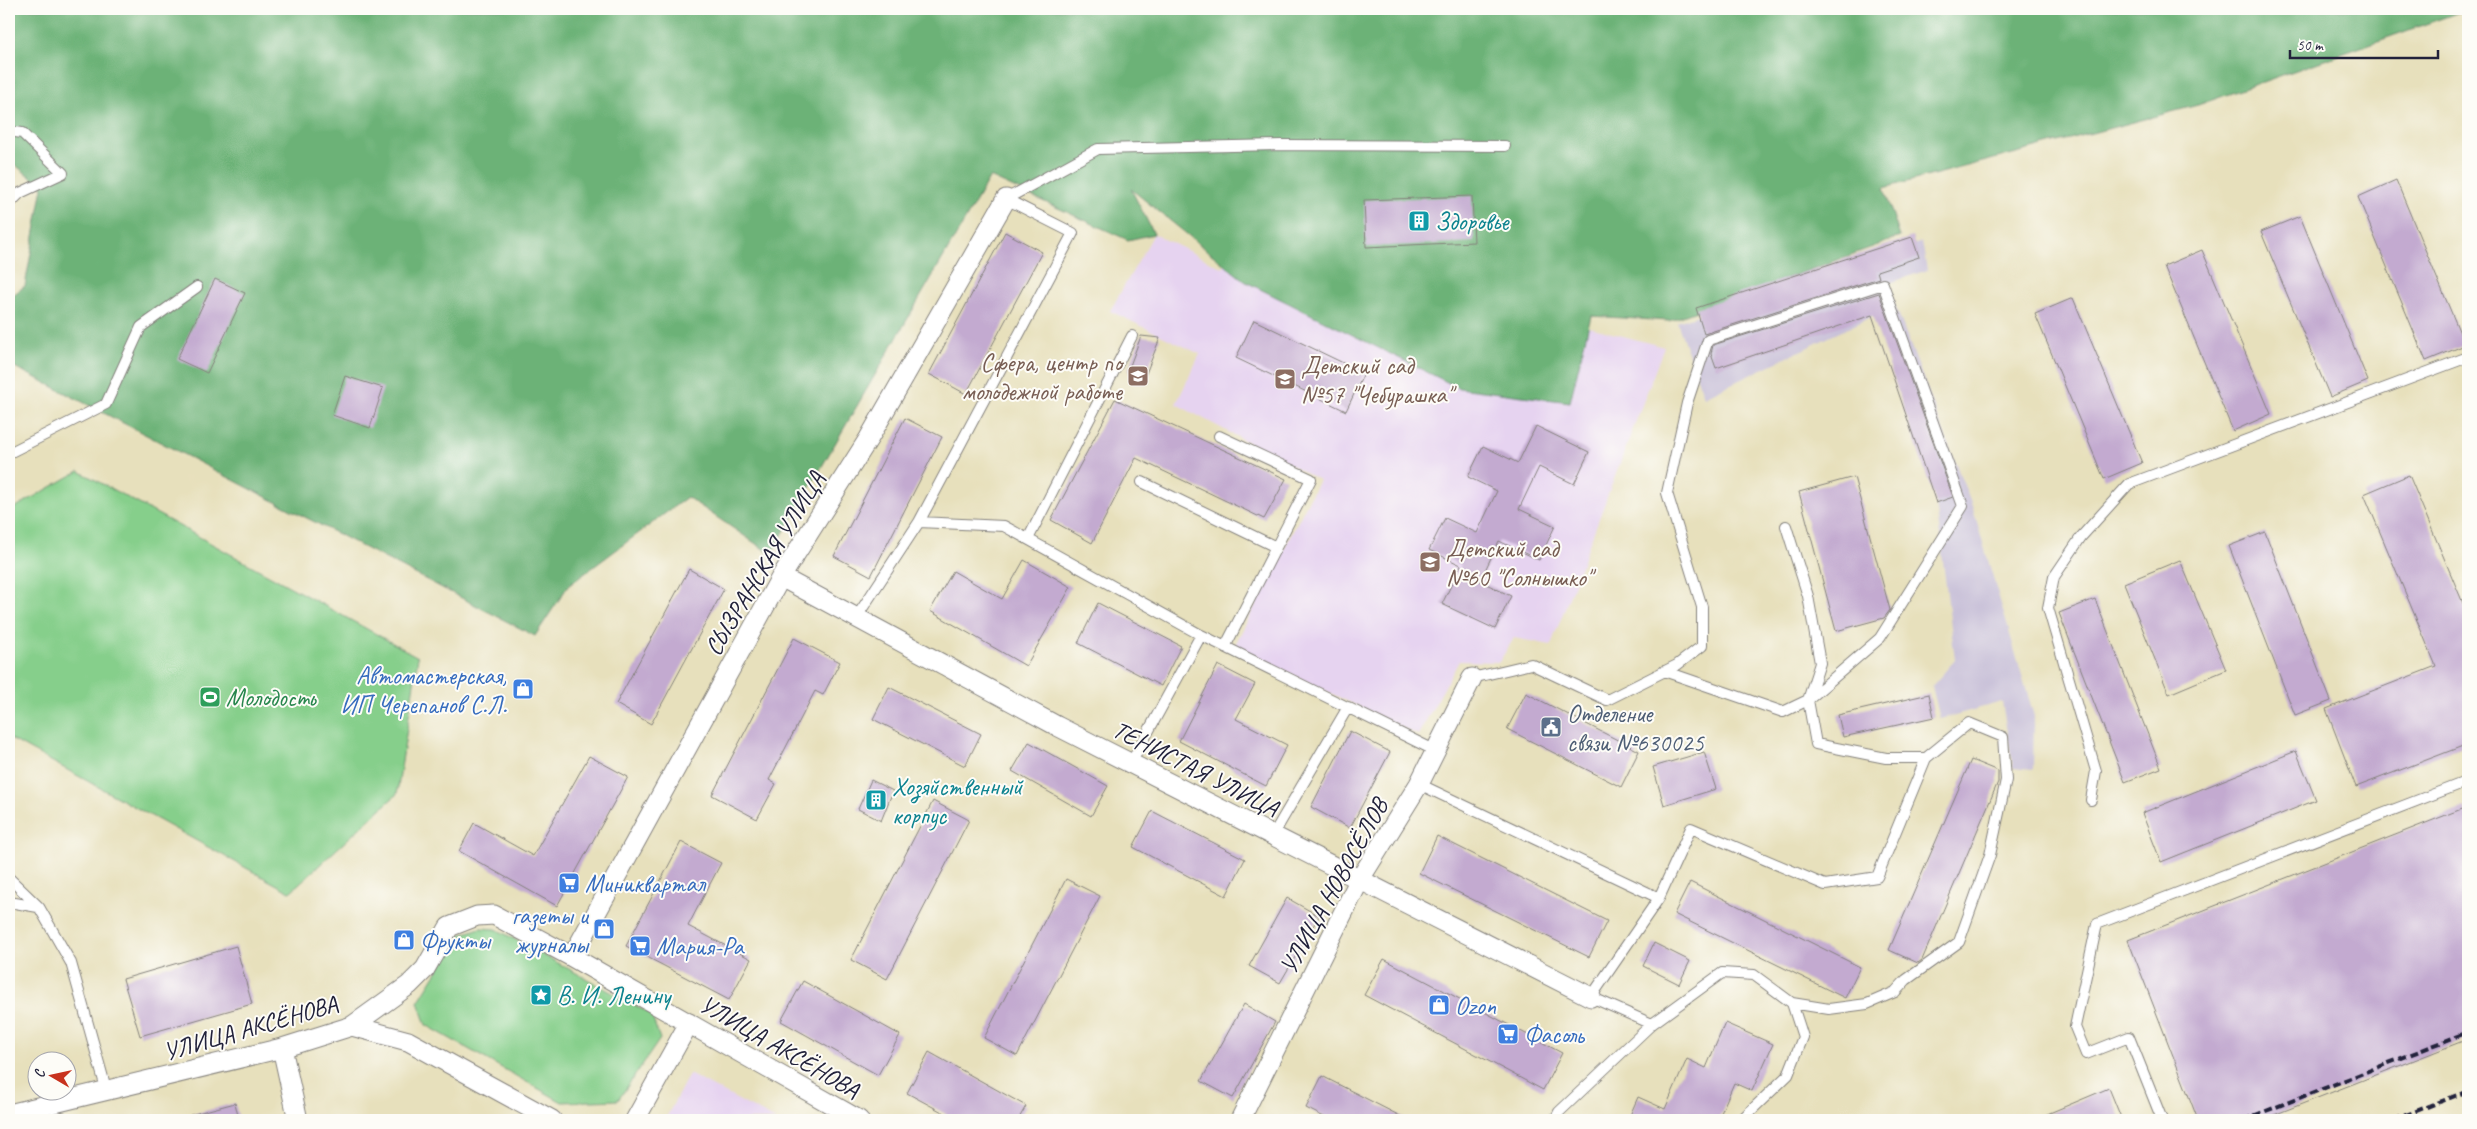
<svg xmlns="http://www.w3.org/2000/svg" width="2477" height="1129" font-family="Caveat,sans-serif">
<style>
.built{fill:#e6d3f0}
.industrial{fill:#c8c0d8}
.green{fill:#86cf8b;stroke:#547863}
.forest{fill:#6cb277;stroke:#476a59}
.building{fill:#c3aad0}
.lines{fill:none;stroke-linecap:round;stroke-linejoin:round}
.service-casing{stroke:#84817c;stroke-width:12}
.minor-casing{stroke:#84817c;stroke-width:21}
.service{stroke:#fff;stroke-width:10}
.minor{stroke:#fff;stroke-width:19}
.rail{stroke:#22223b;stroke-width:4;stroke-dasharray:8 4;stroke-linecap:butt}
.labels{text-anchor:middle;stroke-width:4;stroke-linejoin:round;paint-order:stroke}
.culture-label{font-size:25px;fill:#0d838f;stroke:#fdfcf7;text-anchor:start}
.education-label{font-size:25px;fill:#785e54;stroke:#fdfcf7;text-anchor:start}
.street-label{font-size:25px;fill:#22223b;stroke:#fdfcf7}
.shop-label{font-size:25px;fill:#366cbe;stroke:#fdfcf7;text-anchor:start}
.leisure-label{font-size:25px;fill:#27864d;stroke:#fdfcf7;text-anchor:start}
.service-label{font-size:25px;fill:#4e5e75;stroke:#fdfcf7;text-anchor:start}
</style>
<rect width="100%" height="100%" fill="#fdfcf7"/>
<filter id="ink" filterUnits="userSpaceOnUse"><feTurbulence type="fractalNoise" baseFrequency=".02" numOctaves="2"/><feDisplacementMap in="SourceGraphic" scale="10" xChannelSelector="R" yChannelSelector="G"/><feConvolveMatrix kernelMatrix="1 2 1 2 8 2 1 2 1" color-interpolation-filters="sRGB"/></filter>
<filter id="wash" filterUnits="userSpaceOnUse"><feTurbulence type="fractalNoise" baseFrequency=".0096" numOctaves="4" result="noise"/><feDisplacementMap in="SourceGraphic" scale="20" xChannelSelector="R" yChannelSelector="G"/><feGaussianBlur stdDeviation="1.12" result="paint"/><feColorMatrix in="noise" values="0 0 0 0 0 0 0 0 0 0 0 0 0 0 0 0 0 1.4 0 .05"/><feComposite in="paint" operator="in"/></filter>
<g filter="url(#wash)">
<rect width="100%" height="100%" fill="#e7e0bc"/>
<path class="built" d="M1154 234 1223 268 1235 247 1522 309 1664 347 1551 645 1514 638 1499 662 1459 661 1418 735 1234 647 1319 480 1176 404 1200 354 1110 311Z
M689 1074 776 1120H665Z"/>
<path class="industrial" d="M1922 242 1927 270 1887 284 1972 506 2034 716 2033 770 2013 768 2002 702 1940 719 1932 686 1955 660 1936 503 1873 316 1704 397 1677 322Z"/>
<path class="green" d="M79 471 418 657 397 794 290 892 9 738V511Z
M480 928 496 929 651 1014 660 1039 618 1100 562 1102 426 1025 418 1002 460 935Z"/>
<path class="forest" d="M9 9H2468L2198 105 1884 188 1900 237 1669 321 1591 316 1570 402 1459 388 1246 282 1131 189 1154 234 1128 240 990 177 771 554 687 497 568 586 535 636 9 364V298L25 286 43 187 9 160Z"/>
<g id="blocks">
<path class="building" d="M2396 180 2465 345 2426 361 2358 197Z
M1472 196 1474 242 1366 247 1364 200Z
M2300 216 2368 381 2330 397 2261 232Z
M1005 232 1042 252 966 394 929 374Z
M1912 237 1919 257 1877 271 1879 278 1704 334 1696 308Z
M2202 250 2271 414 2233 431 2164 266Z
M215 279 245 293 207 373 177 359Z
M1879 293 1953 497 1936 503 1872 315 1716 368 1711 354 1713 345Z
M2073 298 2142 463 2104 479 2035 314Z
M1254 320 1364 373 1346 411 1236 358Z
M1141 336 1160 338 1143 381 1128 371Z
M345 376 383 388 370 428 332 415Z
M1115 399 1286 479 1264 519 1136 458 1092 543 1051 520Z
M905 418 942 437 871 576 834 556Z
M1536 426 1589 452 1574 484 1539 467 1519 509 1555 526 1539 560 1499 541 1480 581 1511 596 1495 629 1442 604 1461 565 1429 550 1445 518 1477 533 1497 491 1468 477 1483 446 1518 463Z
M2409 475 2468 615V744L2356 787 2326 709 2436 666 2364 494Z
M1854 477 1890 610 1884 618 1836 631 1799 492Z
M2265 532 2331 701 2295 715 2229 546Z
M1024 560 1071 587 1026 666 930 611 953 571 1002 599Z
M2180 560 2226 670 2169 694 2124 583Z
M689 569 724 589 651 724 616 704Z
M2095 599 2161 768 2125 782 2059 613Z
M1098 603 1181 646 1161 686 1078 643Z
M794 638 840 662 823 695 815 691 769 780 776 784 757 819 712 795Z
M1218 665 1255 684 1236 719 1287 745 1266 786 1179 741Z
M889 687 981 734 965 766 873 719Z
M1526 693 1639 751 1621 787 1507 729Z
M1929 694 1934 717 1843 737 1838 715Z
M1350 731 1390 752 1350 828 1311 807Z
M1029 742 1108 786 1091 816 1012 771Z
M2296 751 2316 800 2161 862 2142 813Z
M1704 752 1716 789 1664 805 1653 767Z
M589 756 628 777 557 906 459 851 474 823 533 856Z
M1971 760 1998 771V782L1922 960 1918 963 1889 950Z
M871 780 893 791 881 821 858 809Z
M933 801 969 820 887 979 851 960Z
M2464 808 2468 818V1039L2261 1120H2198L2128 940Z
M1152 811 1245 859 1226 896 1133 847Z
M1437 836 1607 921 1589 957 1419 873Z
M681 842 721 863 688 926 751 959 729 1000 626 946Z
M1066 879 1100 896 1017 1056 984 1038Z
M1690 882 1860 967 1845 998 1674 914Z
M1287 898 1319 916 1280 983 1249 966Z
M1654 943 1690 961 1679 984 1643 966Z
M236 946 252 1004 140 1036 123 979Z
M1384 959 1562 1053 1543 1090 1364 995Z
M803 981 900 1035 878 1075 781 1021Z
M1244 1004 1275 1022 1233 1098 1201 1081Z
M1725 1023 1773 1044 1752 1091 1734 1083 1718 1120H1628L1638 1097 1665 1109 1687 1059 1706 1068Z
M929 1052 1026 1106 1018 1120H957L907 1093Z
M1322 1076 1408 1120H1330L1306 1108Z
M2109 1088 2122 1120H2033Z
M235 1103 239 1120H191L190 1115Z"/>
</g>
</g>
<g filter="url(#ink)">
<use href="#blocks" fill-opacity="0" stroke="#84817c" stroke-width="1"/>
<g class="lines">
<g class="service-casing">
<path id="service" d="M9 131 22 133 63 173 20 193 9 204
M1006 199 1098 149 1282 145 1505 146
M1219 436 1311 479 1225 647
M9 453 106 404 141 327 197 287
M1142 482 1276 547
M919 522 1073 233 1006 199
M1028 539 1132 336
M856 618 919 522 1004 526 1201 635
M1664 671 1783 712 1808 700 1820 663 1808 596 1786 526
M1472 678 1531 664 1607 700 1677 665 1702 646V607L1667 493 1687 403 1708 340 1883 284 1963 506 1880 638 1808 700 1816 744 1886 758H1926L1877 877 1825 885 1691 828 1659 898 1591 997 1652 1024
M1131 763 1201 635 1436 751
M1419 784 1659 898
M2091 800 2096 771 2048 608 2054 577 2081 537 2129 484 2468 357
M1273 835 1348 707
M9 878 39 907 71 963 107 1092
M9 902 38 907
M1792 1003 1829 1009 1867 1004 1895 992 1906 980 1959 942 1990 855 2006 780 2003 737 1969 723 1926 758
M2161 1117 2129 1037 2086 1054 2075 1027 2097 924 2468 781
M1555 1120 1559 1112 1652 1024 1722 973 1754 975 1792 1003 1803 1037 1788 1075 1741 1120"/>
</g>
<g class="minor-casing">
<path id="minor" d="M781 577 1057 726 1591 997
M572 957 781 577 869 438 1006 199
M352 1026 408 1041 552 1120
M282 1048 298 1120
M9 1114 282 1048 352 1026 409 985 425 969 449 927 477 916 494 915 572 957 859 1120
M635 1120 689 1023
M1240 1120 1360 879 1419 784 1472 678"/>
</g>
<use href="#service" class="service"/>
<use href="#minor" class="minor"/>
<path class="rail" d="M2243 1120 2468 1032
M2393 1120 2468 1091"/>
</g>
</g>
<defs>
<g id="building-square" transform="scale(1.125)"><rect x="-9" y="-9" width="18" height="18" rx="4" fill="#0f9aa8" stroke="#fdfcf7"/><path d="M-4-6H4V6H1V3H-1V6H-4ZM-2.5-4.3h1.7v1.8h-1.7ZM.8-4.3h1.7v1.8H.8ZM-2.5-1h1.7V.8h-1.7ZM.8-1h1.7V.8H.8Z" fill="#fff"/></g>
<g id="school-square" transform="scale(1.125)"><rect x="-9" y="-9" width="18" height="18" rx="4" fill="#8d6e63" stroke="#fdfcf7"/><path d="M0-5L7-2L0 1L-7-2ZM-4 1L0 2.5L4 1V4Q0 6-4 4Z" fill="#fff"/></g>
<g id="shop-square" transform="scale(1.125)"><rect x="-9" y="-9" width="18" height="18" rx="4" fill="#3f7fe0" stroke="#fdfcf7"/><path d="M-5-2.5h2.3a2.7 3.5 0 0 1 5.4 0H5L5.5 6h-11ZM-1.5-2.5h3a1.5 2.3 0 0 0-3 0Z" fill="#fff"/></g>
<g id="stadium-square" transform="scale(1.125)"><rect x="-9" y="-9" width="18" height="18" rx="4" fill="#2e9e5b" stroke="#fdfcf7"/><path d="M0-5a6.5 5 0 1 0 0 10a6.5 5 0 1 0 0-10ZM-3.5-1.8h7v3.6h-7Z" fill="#fff"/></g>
<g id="civic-square" transform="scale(1.125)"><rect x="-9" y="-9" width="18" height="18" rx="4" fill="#5c6f8a" stroke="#fdfcf7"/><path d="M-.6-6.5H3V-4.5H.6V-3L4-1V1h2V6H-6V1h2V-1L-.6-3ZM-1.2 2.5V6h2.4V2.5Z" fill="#fff"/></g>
<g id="supermarket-square" transform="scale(1.125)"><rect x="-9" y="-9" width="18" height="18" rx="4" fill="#3f7fe0" stroke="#fdfcf7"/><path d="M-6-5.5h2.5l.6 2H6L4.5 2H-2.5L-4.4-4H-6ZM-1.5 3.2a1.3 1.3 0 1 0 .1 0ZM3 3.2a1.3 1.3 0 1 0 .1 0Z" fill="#fff"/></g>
<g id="sight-square" transform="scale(1.125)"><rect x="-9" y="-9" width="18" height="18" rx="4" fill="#0f9aa8" stroke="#fdfcf7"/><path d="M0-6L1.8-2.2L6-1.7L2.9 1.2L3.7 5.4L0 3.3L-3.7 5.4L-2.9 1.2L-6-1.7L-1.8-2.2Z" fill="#fff"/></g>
</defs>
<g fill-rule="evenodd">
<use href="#building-square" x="1419" y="221"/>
<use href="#school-square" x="1138" y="376"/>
<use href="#school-square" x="1285" y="379"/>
<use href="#school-square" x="1430" y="562"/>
<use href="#shop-square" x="523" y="689"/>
<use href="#stadium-square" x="210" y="697"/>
<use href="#civic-square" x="1551" y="727"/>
<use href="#building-square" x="876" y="800"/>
<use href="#supermarket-square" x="569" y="883"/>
<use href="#shop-square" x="604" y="929"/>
<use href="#shop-square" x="404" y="940"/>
<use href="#supermarket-square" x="640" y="946"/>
<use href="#sight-square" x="541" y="995"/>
<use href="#shop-square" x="1439" y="1005"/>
<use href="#supermarket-square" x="1508" y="1034"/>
</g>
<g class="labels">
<g class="culture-label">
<text x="1435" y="230">Здоровье</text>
<text x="892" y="795">Хозяйственный<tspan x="892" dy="29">корпус</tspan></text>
<text x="557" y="1004">В. И. Ленину</text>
</g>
<g class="education-label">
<text x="1122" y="371" text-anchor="end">Сфера, центр по<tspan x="1122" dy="29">молодежной работе</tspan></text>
<text x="1301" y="374">Детский сад<tspan x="1301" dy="29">№57 "Чебурашка"</tspan></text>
<text x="1446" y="557">Детский сад<tspan x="1446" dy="29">№60 "Солнышко"</tspan></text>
</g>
<g class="street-label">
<text transform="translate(764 563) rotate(-59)" y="9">СЫЗРАНСКАЯ УЛИЦА</text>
<text transform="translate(1196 768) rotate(27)" y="9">ТЕНИСТАЯ УЛИЦА</text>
<text transform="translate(1333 886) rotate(-61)" y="9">УЛИЦА НОВОСЁЛОВ</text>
<text transform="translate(250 1027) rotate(-16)" y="9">УЛИЦА АКСЁНОВА</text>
<text transform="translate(780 1046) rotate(30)" y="9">УЛИЦА АКСЁНОВА</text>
</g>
<g class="shop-label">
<text x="507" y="684" text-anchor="end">Автомастерская,<tspan x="507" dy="29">ИП Черепанов С.Л.</tspan></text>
<text x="585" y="892">Миниквартал</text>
<text x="588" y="924" text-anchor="end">газеты и<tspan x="588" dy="29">журналы</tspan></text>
<text x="420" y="949">Фрукты</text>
<text x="656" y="955">Мария-Ра</text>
<text x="1455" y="1014">Ozon</text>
<text x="1524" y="1043">Фасоль</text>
</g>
<g class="leisure-label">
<text x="226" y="706">Молодость</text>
</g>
<g class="service-label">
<text x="1567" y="722">Отделение<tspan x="1567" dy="29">связи №630025</tspan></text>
</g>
</g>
<rect width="2477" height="1129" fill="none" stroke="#fdfcf7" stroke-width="30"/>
<g transform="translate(52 1076) rotate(279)"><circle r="24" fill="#fdfcf7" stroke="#a5a5ac"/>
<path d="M0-4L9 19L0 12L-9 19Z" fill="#c8321e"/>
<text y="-8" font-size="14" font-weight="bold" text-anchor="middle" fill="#22223b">С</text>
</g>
<path d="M2290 50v8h148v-8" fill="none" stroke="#22223b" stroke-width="2.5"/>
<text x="2297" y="50" font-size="15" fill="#22223b" stroke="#fdfcf7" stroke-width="4" paint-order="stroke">50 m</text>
</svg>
